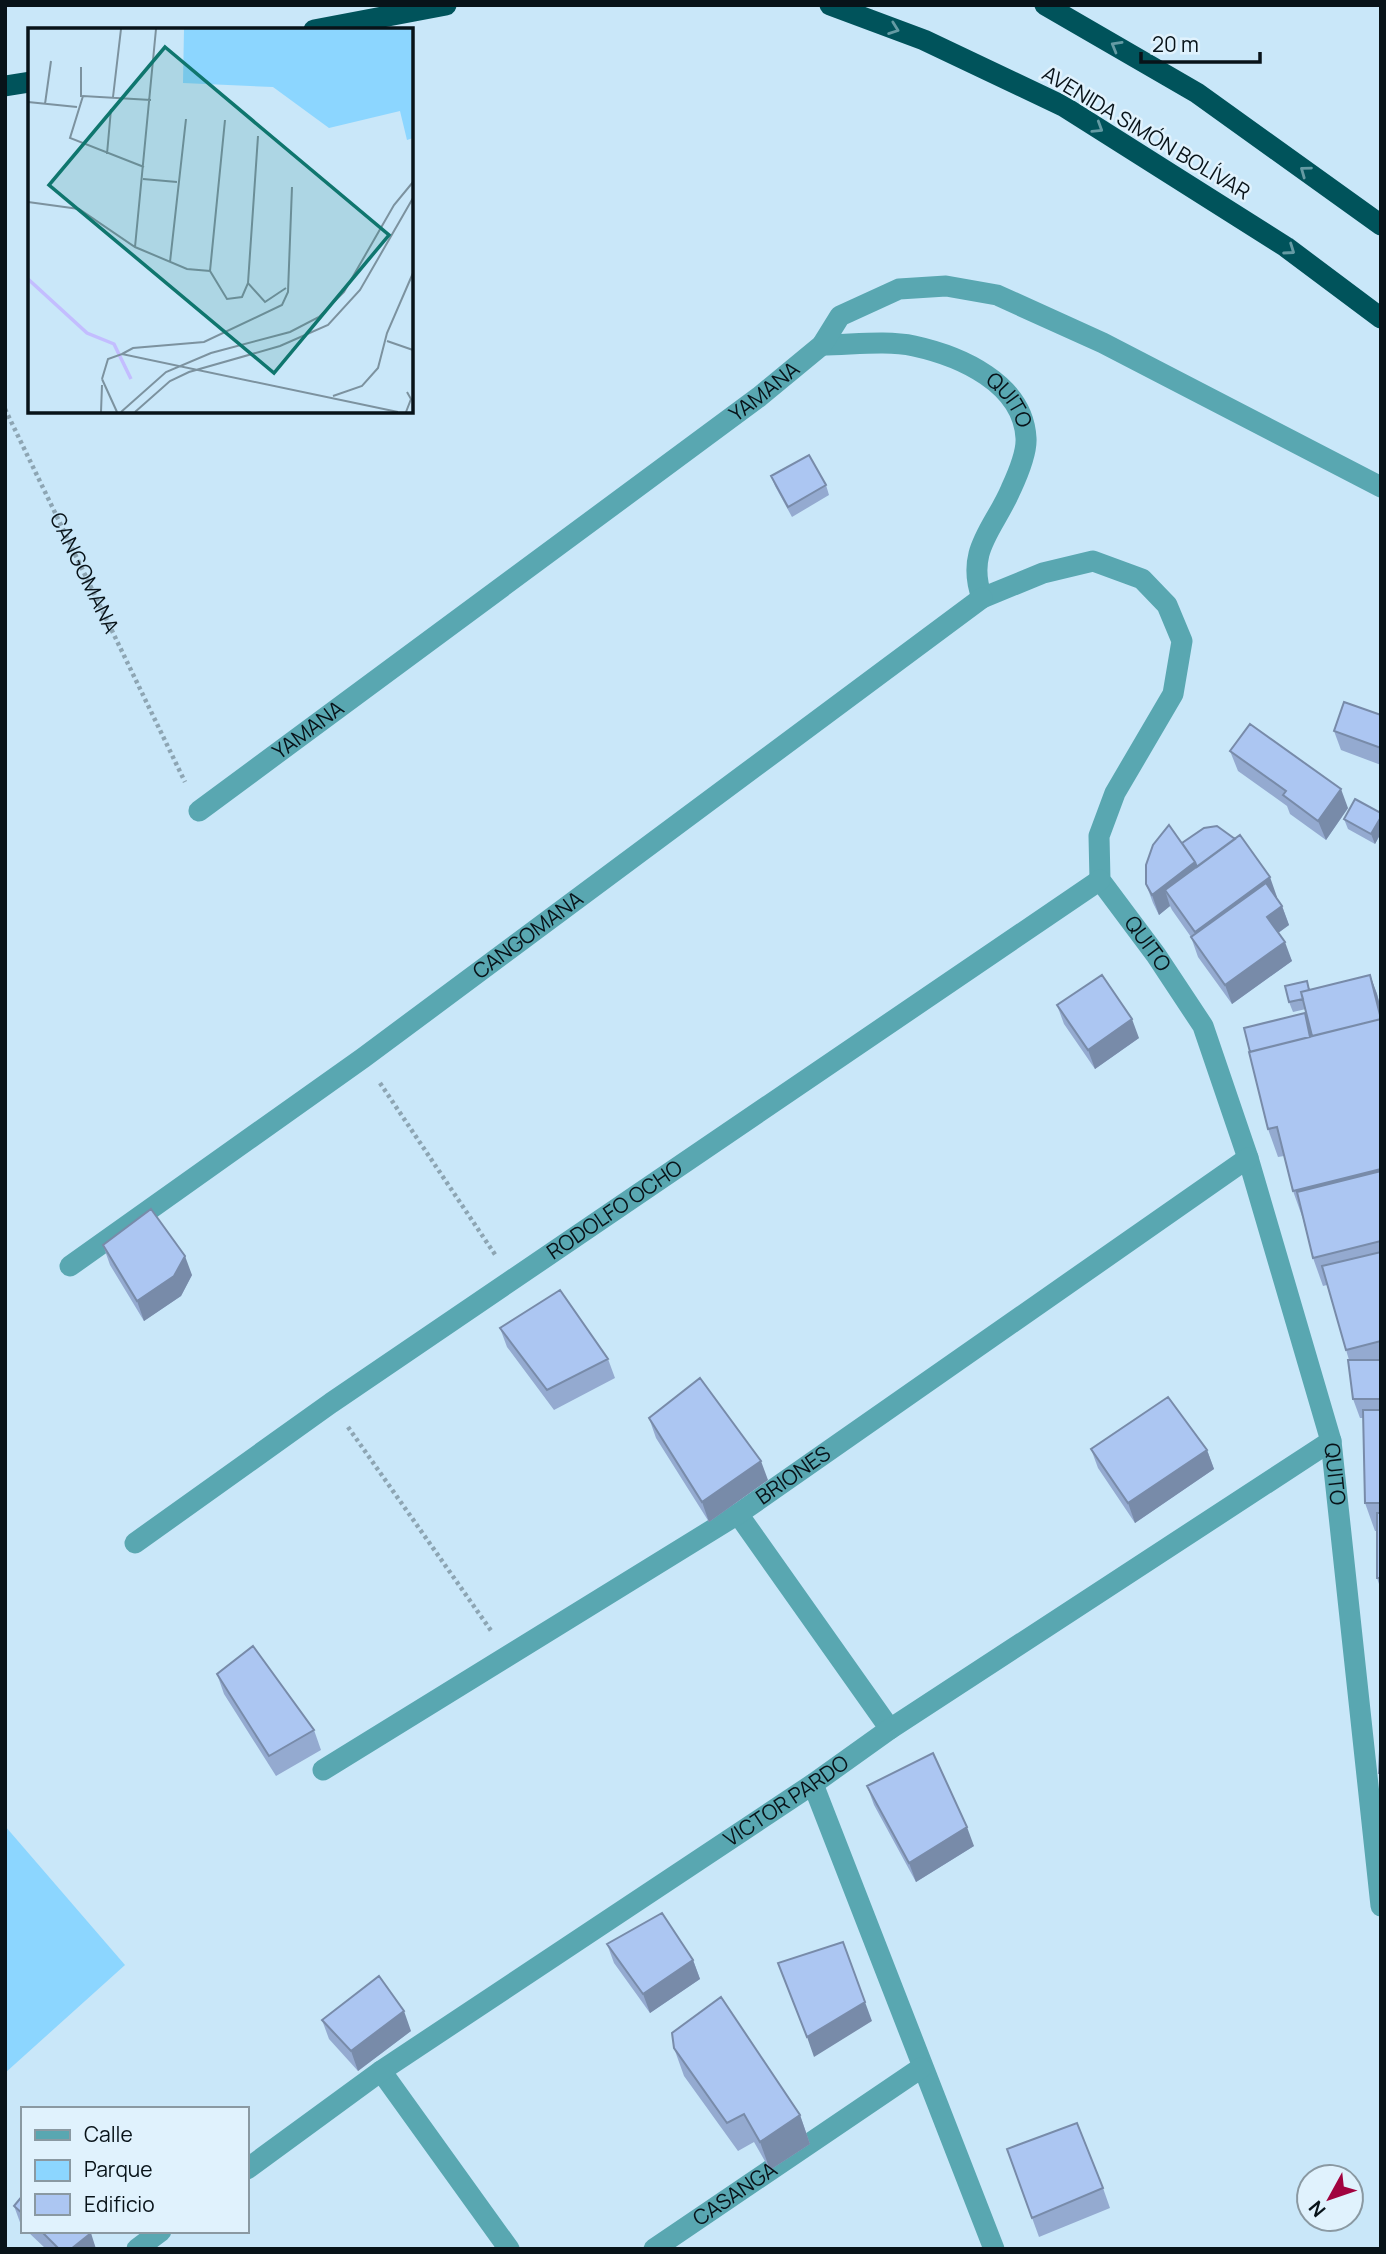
<svg xmlns="http://www.w3.org/2000/svg" width="1386" height="2254" font-family="Manrope,sans-serif">
<style>
.green{fill:#8cd6ff}
.lines{fill:none;stroke-linecap:round;stroke-linejoin:round}
.path{stroke:#8da5b3;stroke-width:4.5;stroke-dasharray:3.5 3.5;stroke-linecap:butt}
.street{stroke:#59a7b1;stroke-width:21}
.highway{stroke:#00535b;stroke-width:21}
.wall{fill:#94aad0}
.shaded-wall{fill:#788ba9}
.building{fill:#acc6f2;stroke:#788ba9;stroke-width:2}
.oneway{stroke:#659ba4}
.labels{text-anchor:middle;stroke-width:5;stroke-linejoin:round;paint-order:stroke}
.street-label{font-size:21px;fill:#081319;stroke:#e0f2fd}
.inset-river{fill:none;stroke:#c3bdff;stroke-width:3.5}
.inset-road{fill:none;stroke:#7c929f;stroke-width:2}
.view{fill:#0f766e;fill-opacity:0.15;stroke:#0f766e;stroke-width:3.5}
.inset-edge{fill:none;stroke:#081319;stroke-width:3.5}
</style>
<rect width="100%" height="100%" fill="#c9e7f9"/>
<path class="green" d="M5 1826 125 1965 5 2073Z"/>
<g class="lines">
<g class="path">
<path id="s1" d="M5 409 185 782"/>
<path d="M380 1083 496 1256"/>
<path d="M348 1427 492 1632"/>
</g>
<g class="street">
<path id="s2" d="M822 345C851 345 886 340 914 346 960 356 1023 383 1026 438 1027 452 1017 476 1011 489 994 529 965 550 982 598L1043 573 1093 561 1142 579 1167 605 1182 641 1173 694 1115 793 1099 836 1100 880 1156 955 1203 1026 1248 1158 1331 1441 1381 1906"/>
<path id="s3" d="M199 811 759 397 822 345 840 316 899 289 946 286 997 295 1103 343 1381 487"/>
<path id="s4" d="M70 1266 363 1058 982 598"/>
<path d="M738 1514 890 1729"/>
<path id="s5" d="M135 1543 331 1403 1100 880"/>
<path id="s6" d="M323 1770 738 1514 1248 1158"/>
<path d="M813 1784 994 2249"/>
<path d="M381 2071 509 2249"/>
<path id="s7" d="M247 2169 381 2071 813 1784 890 1729 1331 1441"/>
<path d="M137 2249 161 2231"/>
<path id="s8" d="M654 2249 921 2068"/>
</g>
<path class="highway" d="M830 5 924 40 1063 106 1286 247 1381 318
M1045 5 1197 93 1381 225
M314 30 446 5
M5 86 30 82"/>
</g>
<path class="wall" d="M771 476 826 485 829 495 792 517 775 486Z
M1381 715V765L1341 750 1334 731Z
M1230 751 1348 808 1326 840 1290 814 1287 806 1238 771Z
M1381 813V833L1375 844 1348 829 1344 819Z
M1182 843 1277 897 1276 898 1282 906 1289 925 1278 933 1292 961 1232 1004 1198 957 1191 937 1172 910 1170 906 1159 915 1153 903 1146 884Z
M1370 975 1377 994 1381 1009V1590L1377 1578V1531H1375L1365 1503 1364 1418H1360L1353 1399 1349 1360 1327 1285 1323 1286 1313 1258 1303 1219 1293 1191 1284 1156 1278 1157 1268 1129 1305 1013 1311 1032 1306 1009 1293 1012 1289 1002 1307 981 1310 990Z
M1057 1005 1139 1038 1095 1069 1064 1024Z
M103 1245 192 1275 181 1296 144 1321 110 1265Z
M500 1328 608 1359 615 1378 554 1410 507 1347Z
M649 1418 768 1480 709 1522 656 1438Z
M1091 1449 1207 1450 1214 1469 1135 1523 1098 1468Z
M217 1674 314 1730 321 1750 276 1776 224 1694Z
M867 1786 974 1846 916 1882 874 1805Z
M607 1944 693 1960 700 1979 650 2013 614 1963Z
M322 2020 411 2031 358 2071 329 2039Z
M674 2048 800 2115 810 2144 770 2170 754 2142 738 2151 684 2076Z
M1007 2149 1103 2188 1110 2208 1039 2237Z
M23 2195V2227L21 2225 14 2206Z
M27 2231H89L96 2249H46Z"/>
<path class="shaded-wall" d="M1341 789 1348 808 1326 840 1318 821Z
M1381 817V833L1375 844 1371 834Z
M1195 862 1202 882 1165 890 1170 906 1159 915 1152 895Z
M1270 877 1277 897 1202 952 1195 932Z
M1282 906 1289 925 1274 936 1267 917Z
M1285 942 1292 961 1232 1004 1225 985Z
M1370 975 1377 994 1381 1009V1017Z
M1305 1013 1312 1033 1319 1064 1312 1045Z
M1132 1019 1139 1038 1095 1069 1088 1050Z
M185 1256 192 1275 181 1296 144 1321 137 1301Z
M1207 1450 1214 1469 1135 1523 1128 1503Z
M761 1461 768 1480 709 1522 702 1502Z
M967 1827 974 1846 916 1882 909 1863Z
M693 1960 700 1979 650 2013 643 1994Z
M865 2002 872 2021 814 2057 807 2037Z
M404 2011 411 2031 358 2071 351 2051Z
M800 2115 810 2144 770 2170 760 2142Z
M91 2233 96 2249H71Z"/>
<path class="building" d="M809 455 826 485 788 507 771 476Z
M1344 702 1381 715V748L1334 731Z
M1250 724 1341 789 1318 821 1283 795 1286 791 1230 751Z
M1355 799 1381 813V817L1371 834 1344 819Z
M1169 825 1195 862 1152 895 1146 884V865L1153 845Z
M1217 826 1235 839 1197 867 1195 862 1182 843 1204 828Z
M1240 835 1270 877 1195 932 1165 890Z
M1266 883 1282 906 1267 917 1285 942 1225 985 1191 937Z
M1102 975 1132 1019 1088 1050 1057 1005Z
M1370 975 1381 1019 1312 1036 1301 992Z
M1307 981 1309 990 1301 992 1303 999 1289 1002 1285 986Z
M1305 1013 1310 1037 1250 1052 1244 1028Z
M1381 1019V1169L1293 1191 1277 1127 1268 1129 1249 1052Z
M1381 1171V1241L1313 1258 1297 1192Z
M151 1209 185 1256 174 1276 137 1301 103 1245Z
M1381 1252V1341L1346 1350 1322 1266Z
M560 1290 608 1359 547 1390 500 1328Z
M1348 1360H1381V1399H1353Z
M700 1378 761 1461 702 1502 649 1418Z
M1168 1397 1207 1450 1128 1503 1091 1449Z
M1363 1410H1381V1503H1365Z
M1377 1513H1381V1578H1377Z
M253 1646 314 1730 269 1756 217 1674Z
M1381 1726V1773H1379Z
M933 1753 967 1827 909 1863 867 1786Z
M662 1913 693 1960 643 1994 607 1944Z
M843 1942 865 2002 807 2037 778 1963Z
M379 1976 404 2011 351 2051 322 2020Z
M721 1997 800 2115 760 2142 744 2114 727 2123 674 2048 672 2033Z
M1077 2123 1103 2188 1032 2218 1007 2149Z
M23 2195V2214L14 2206Z
M41 2231H89L91 2233 71 2249H59Z"/>
<defs><path id="oneway-chevron" d="M-2-3.5L2.5 0L-2 3.5" fill="none" stroke-width="1.6" stroke-linecap="round" stroke-linejoin="round" transform="scale(1.75)"/></defs>
<g class="oneway">
<use href="#oneway-chevron" transform="translate(894 29) rotate(20)"/>
<use href="#oneway-chevron" transform="translate(1116 46) rotate(-150)"/>
<use href="#oneway-chevron" transform="translate(1098 128) rotate(32)"/>
<use href="#oneway-chevron" transform="translate(1305 171) rotate(-144)"/>
<use href="#oneway-chevron" transform="translate(1290 250) rotate(35)"/>
</g>
<g class="labels">
<g class="street-label">
<text transform="translate(1146 133) rotate(31)" y="7">AVENIDA SIMÓN BOLÍVAR</text>
<text dy="7" stroke="none"><textPath href="#s3" startOffset="704">YAMANA</textPath></text>
<text dy="7" stroke="none"><textPath href="#s2" startOffset="205">QUITO</textPath></text>
<text dy="7" stroke="none"><textPath href="#s1" startOffset="182">CANGOMANA</textPath></text>
<text dy="7" stroke="none"><textPath href="#s3" startOffset="136">YAMANA</textPath></text>
<text dy="7" stroke="none"><textPath href="#s4" startOffset="565">CANGOMANA</textPath></text>
<text dy="7" stroke="none"><textPath href="#s2" startOffset="1001">QUITO</textPath></text>
<text dy="7" stroke="none"><textPath href="#s5" startOffset="584">RODOLFO OCHO</textPath></text>
<text dy="7" stroke="none"><textPath href="#s2" startOffset="1568">QUITO</textPath></text>
<text dy="7" stroke="none"><textPath href="#s6" startOffset="555">BRIONES</textPath></text>
<text dy="7" stroke="none"><textPath href="#s7" startOffset="653">VICTOR PARDO</textPath></text>
<text dy="7" stroke="none"><textPath href="#s8" startOffset="98">CASANGA</textPath></text>
</g>
</g>
<g transform="translate(28 28)">
<rect width="385" height="385" fill="#c9e7f9"/>
<path d="M156 1H385V110L379 112 372 83 301 100 245 59 155 55Z" fill="#8cd6ff"/>
<path class="inset-river" d="M0 251 59 305 86 316 103 351"/>
<path class="inset-road" d="M53 69V39M85 69 93 1M0 74 49 79M17 76 23 33M79 126 83 81M116 139 42 110 55 68 123 72M115 151 149 154M0 174 51 181 107 219 159 241 182 243 199 271 214 269 220 255 237 274 258 260M107 219 128 1M142 234 158 91M182 243 197 92M220 255 230 108M359 313 385 322M94 326 105 320 176 314 254 277 260 264 264 159M74 351 80 331 94 326 370 384M74 351 89 384M305 368 334 358 350 340 359 305 385 245M73 384 74 357M93 384 138 344 183 325 262 304 291 289 316 264 366 177 385 154M107 384 142 353 161 344 252 318 300 297 332 262 385 170M378 384 383 371 379 364"/>
<path class="view" d="M137 19 361 207 246 345 21 157Z"/>
<rect width="385" height="385" class="inset-edge"/>
</g>
<rect width="1386" height="2254" fill="none" stroke="#081319" stroke-width="14"/>
<rect x="21" y="2107" width="228" height="126" fill="#e0f2fd" stroke="#8a99a2" stroke-width="2"/>
<rect x="35" y="2130" width="35" height="10" fill="#59a7b1" stroke="#8a99a2" stroke-width="2"/>
<text x="84" y="2142" font-size="21" fill="#081319">Calle</text>
<rect x="35" y="2160" width="35" height="21" fill="#8cd6ff" stroke="#8a99a2" stroke-width="2"/>
<text x="84" y="2177" font-size="21" fill="#081319">Parque</text>
<rect x="35" y="2194" width="35" height="21" fill="#acc6f2" stroke="#8a99a2" stroke-width="2"/>
<text x="84" y="2212" font-size="21" fill="#081319">Edificio</text>
<g transform="translate(1330 2198) rotate(230)"><circle r="33" fill="#e0f2fd" stroke="#8a99a2" stroke-width="2"/>
<path d="M0-5L12 26L0 18L-12 26Z" fill="#a1033f"/>
<text y="-10" font-size="19" font-weight="bold" text-anchor="middle" fill="#081319">N</text>
</g>
<path d="M1141 52v10h119v-10" fill="none" stroke="#081319" stroke-width="3.5"/>
<text x="1152" y="52" font-size="21" fill="#081319" stroke="#e0f2fd" stroke-width="5" paint-order="stroke">20 m</text>
</svg>
